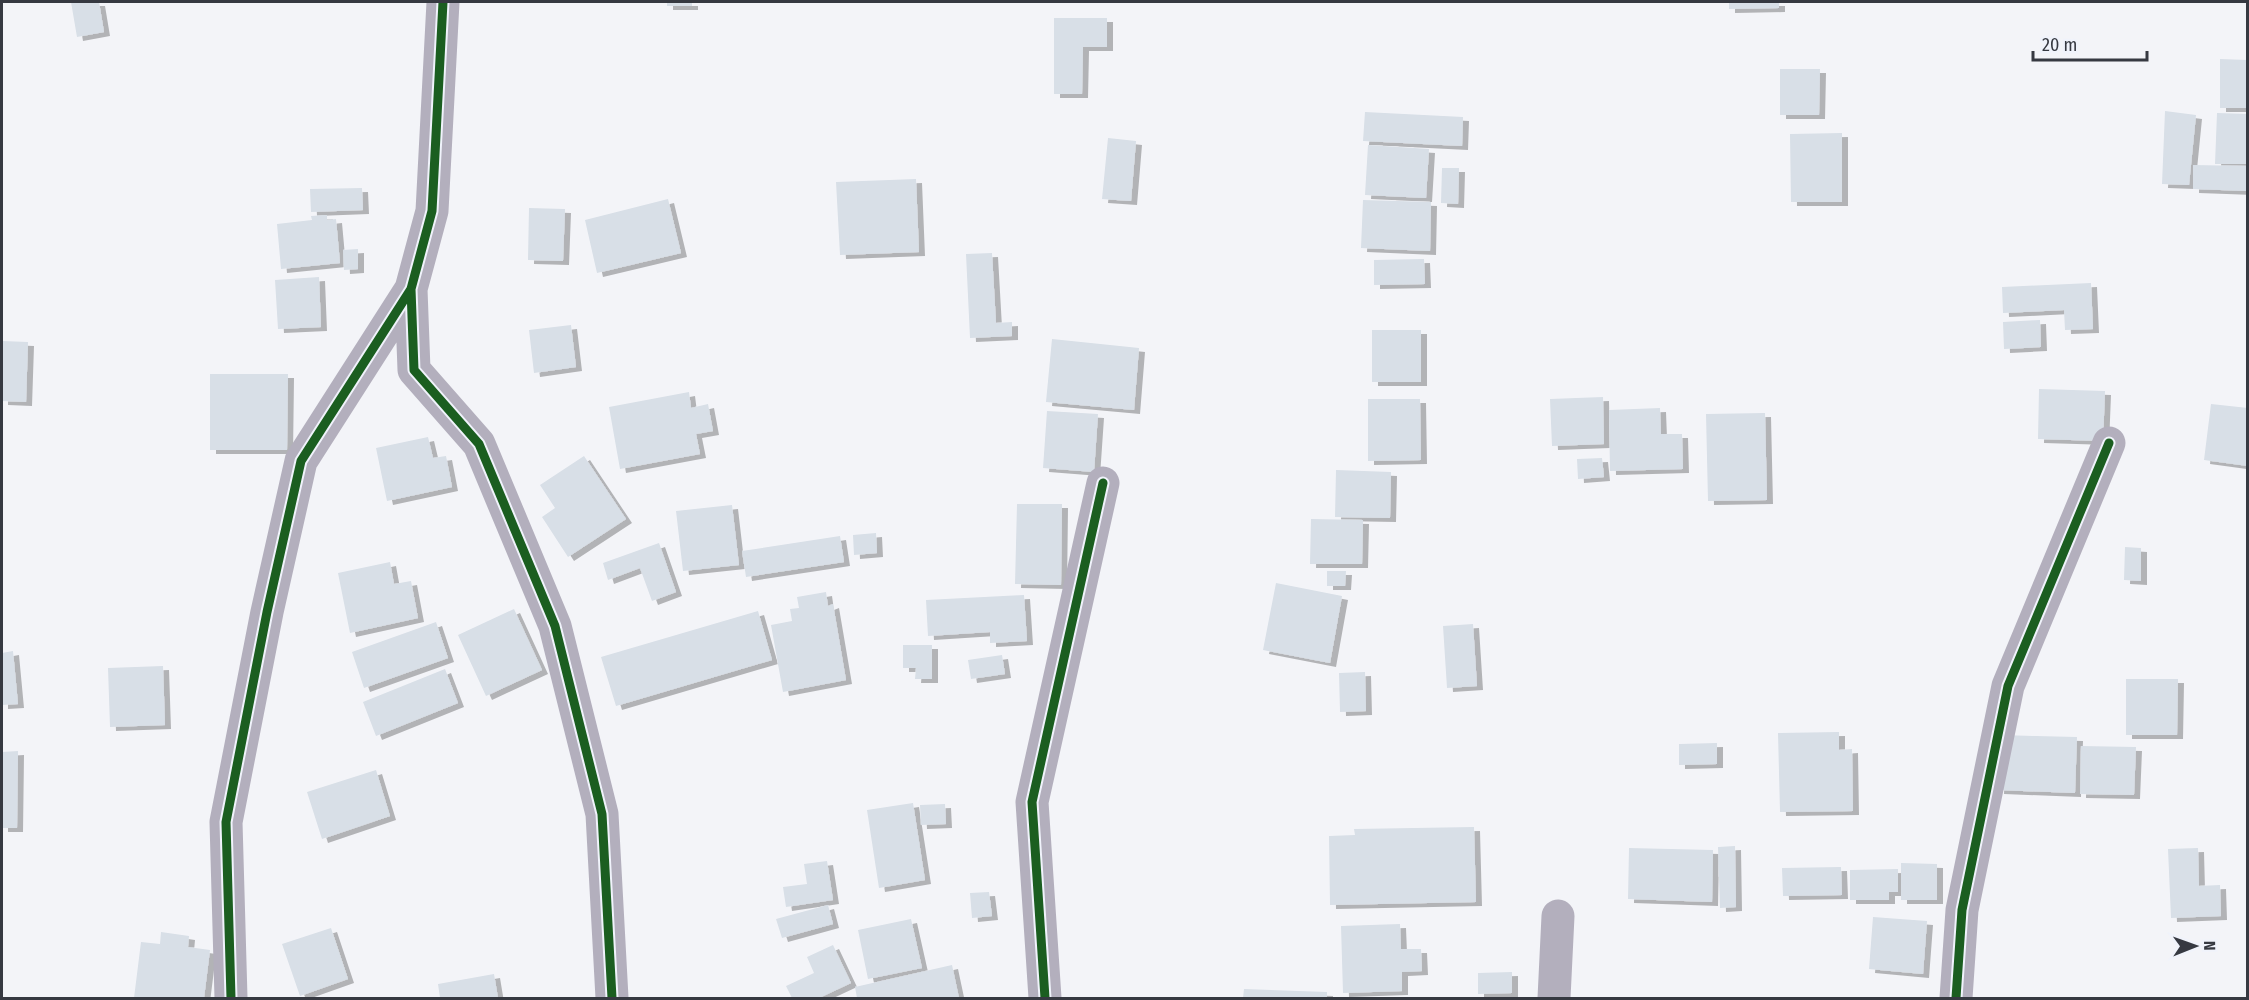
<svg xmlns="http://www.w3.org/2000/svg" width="2249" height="1000" font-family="'Fira Sans Condensed',sans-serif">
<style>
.building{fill:#d8dfe7;filter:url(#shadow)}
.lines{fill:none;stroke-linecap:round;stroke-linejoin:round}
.minor{stroke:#b3afbd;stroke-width:33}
.cycleway-casing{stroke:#f0f3fb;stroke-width:13}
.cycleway{stroke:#1b5e20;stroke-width:9}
</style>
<defs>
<filter id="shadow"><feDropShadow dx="6" dy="4" stdDeviation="0" flood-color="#0004"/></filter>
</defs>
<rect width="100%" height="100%" fill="#f3f4f8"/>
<path class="building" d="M71 2H99L104 32 77 37Z
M667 2H692V6H667Z
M1729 2H1779V8L1729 9Z
M1054 18H1107V47H1083L1082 94H1054Z
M2220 59 2248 60V108H2220Z
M1780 69H1820L1819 115H1780Z
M2165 111 2196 115 2189 185 2162 184Z
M1365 112 1463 117 1462 146 1363 141Z
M2217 113 2248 114V164H2215Z
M1842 133V202H1791L1790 134Z
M1108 138 1136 141 1131 201 1102 199Z
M1368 145 1429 149 1426 198 1365 195Z
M2193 165 2248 166V191L2193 189Z
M1442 168H1459L1458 204 1441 203Z
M916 179 919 252 840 255 836 182Z
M362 188 363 210 311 212 310 189Z
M668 199 681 253 597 273 585 220Z
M1363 200 1431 202 1430 251 1361 248Z
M529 208 565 209 563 261 528 260Z
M327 215V220L336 219 340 263 281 269 277 224 312 220 311 216Z
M358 249V269L344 270 343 250Z
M992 253 996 323 1012 322V336L970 338 966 254Z
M1424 259 1425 284 1374 285V260Z
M319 277 321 327 278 329 275 280Z
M2091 283 2093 329 2065 330 2064 310 2003 313 2002 287Z
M2040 320 2041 347 2004 349 2003 322Z
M571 325 576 367 534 373 529 330Z
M1372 330H1421V382H1372Z
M1052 339 1139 348 1134 410 1046 402Z
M2 341 28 342 26 402 2 401Z
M210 374H288L287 450H210Z
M2039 389 2105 391 2103 441 2038 439Z
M689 392 691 408 708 404 713 431 696 434 700 454 620 469 609 407Z
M1603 397 1604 444 1552 446 1550 399Z
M1368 399H1420L1421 460 1368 461Z
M2211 404 2248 408V466L2204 460Z
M1660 408 1661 434H1682L1683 469 1610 471 1609 410Z
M1047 411 1098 414 1094 472 1043 468Z
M1765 413 1767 500 1708 501 1706 414Z
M428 437 433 458 446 456 452 487 387 501 376 448Z
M584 456 626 519 568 557 542 517 555 508 540 485Z
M1602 458 1604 477 1578 479 1577 459Z
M1336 470 1391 472 1390 518 1335 517Z
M1017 504H1062L1061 585 1015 584Z
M732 505 739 565 683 571 676 511Z
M1311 519 1363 520 1362 564H1310Z
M876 533 877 553 854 555 853 535Z
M840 536 844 562 746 577 742 551Z
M659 543 676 592 652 601 640 568 608 580 603 563Z
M2125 547 2141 548V581L2124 580Z
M390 562 394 584 411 581 418 618 350 633 338 573Z
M1327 571H1346L1345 586H1327Z
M1276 583 1342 596 1330 663 1263 650Z
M826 592 828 606 833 604 846 680 783 692 771 625 792 621 790 609 799 608 797 597Z
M1024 595 1027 641 990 643V632L928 636 926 600Z
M514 609 542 670 486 696 458 635Z
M758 611 772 660 616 706 601 657Z
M436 622 448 658 364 688 352 652Z
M1473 624 1477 686 1447 688 1443 626Z
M903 645H932V679H915L916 668H903Z
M13 651 18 704 2 705V653Z
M1002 655 1005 674 971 679 968 660Z
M163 666 165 725 110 727 108 668Z
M445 669 458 703 376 736 363 702Z
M1365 672 1366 711 1340 712 1339 673Z
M2126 679H2178L2177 735H2126Z
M1839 732V750L1852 749 1853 811 1780 812 1778 733Z
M2000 735 2077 737 2075 793 1998 790Z
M1717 743V764L1679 765V744Z
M2081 746 2136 747 2134 795 2080 794Z
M18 751 17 828H2V752Z
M376 770 390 816 322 839 307 792Z
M913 803 925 880 879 888 867 810Z
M945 804 946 824 921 825 920 805Z
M1474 827 1476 902 1330 905 1329 836 1355 835 1354 829Z
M1735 846 1736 907 1720 908 1718 847Z
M1629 848 1713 850 1712 902 1628 899Z
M2198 848 2199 886 2220 885 2221 916 2171 918 2168 849Z
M827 861 833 900 786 907 783 887 807 884 804 864Z
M1901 863 1937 864V900H1901Z
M1841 867 1842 895 1783 896 1782 868Z
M1898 869V892H1889V900H1850V870Z
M989 892 992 916 972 918 970 893Z
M828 905 833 924 782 938 776 919Z
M1873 917 1927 921 1923 974 1869 969Z
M911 919 922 968 868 979 858 930Z
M1400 924 1401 949H1421L1422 971 1402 972V991L1343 993 1341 926Z
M331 928 348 979 300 996 282 944Z
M161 932 189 936 188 947 210 950 204 998H134L141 942 160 944Z
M833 945 851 983 819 998H792L786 986 814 973 807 957Z
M952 965 959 998H857L855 987Z
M1512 972V993L1478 994V973Z
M494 974 498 998H440L438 984Z
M1244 989 1327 992V998H1243Z"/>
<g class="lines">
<path class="minor" d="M411 289 414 370 479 444 555 626 602 814 612 998
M231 998 226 822 267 612 301 461 411 289 432 211 443 2
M1045 998 1032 802 1103 483
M1554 998 1558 916
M1956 998 1962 910 2008 686 2109 443"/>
<g class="cycleway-casing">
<path id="cycleway" d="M411 289 414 370 479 444 555 626 602 814 612 998
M231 998 226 822 267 612 301 461 411 289 432 211 443 2
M1045 998 1032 802 1103 483
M1956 998 1962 910 2008 686 2109 443"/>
</g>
<use href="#cycleway" class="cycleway"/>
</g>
<rect width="2249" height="1000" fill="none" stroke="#363941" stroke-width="6"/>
<g transform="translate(2195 946) rotate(89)" stroke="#f0f3fb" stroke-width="4.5" paint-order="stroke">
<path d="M0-4.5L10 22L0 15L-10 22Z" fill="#363941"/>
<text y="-9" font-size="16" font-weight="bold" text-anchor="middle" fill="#363941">N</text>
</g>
<path d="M2033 51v9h114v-9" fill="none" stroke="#363941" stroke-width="3"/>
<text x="2042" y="51" font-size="18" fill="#363941" stroke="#f0f3fb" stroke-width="4.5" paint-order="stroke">20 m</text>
</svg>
